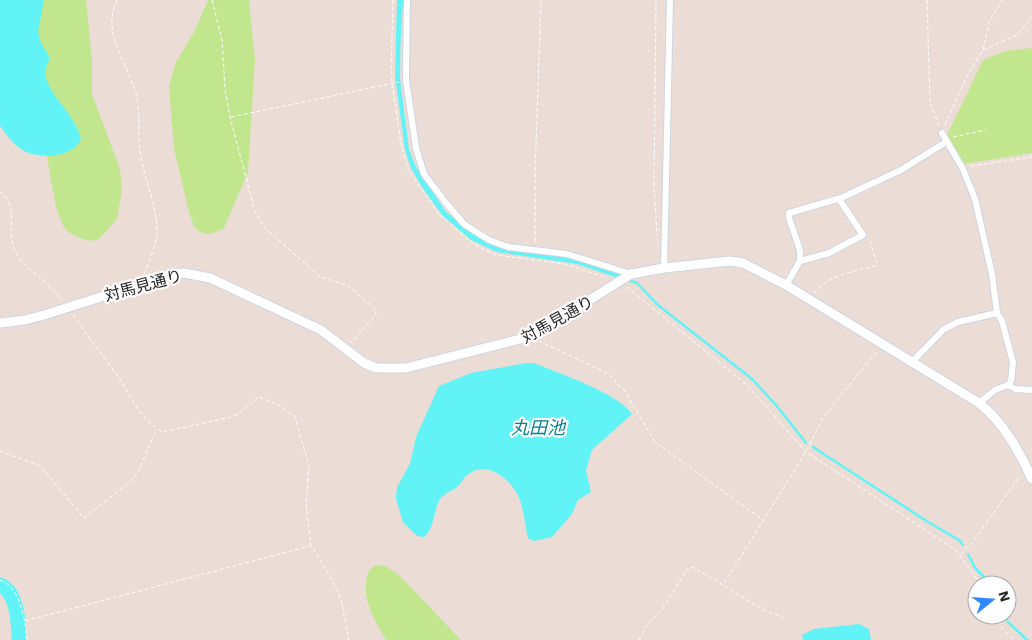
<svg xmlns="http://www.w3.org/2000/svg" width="1032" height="640" font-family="'Work Sans','Noto Sans JP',sans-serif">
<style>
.green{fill:#c2e68e}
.water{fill:#61f3f5}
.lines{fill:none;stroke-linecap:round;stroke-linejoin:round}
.stream{stroke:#61f3f5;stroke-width:2.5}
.river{stroke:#61f3f5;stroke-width:15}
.street-casing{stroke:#ccd5e1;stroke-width:8}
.secondary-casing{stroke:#ccd5e1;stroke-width:11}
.path{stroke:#fff;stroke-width:1;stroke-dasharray:4 2.5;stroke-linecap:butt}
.street{stroke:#fff;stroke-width:6}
.secondary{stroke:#fff;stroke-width:9}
.labels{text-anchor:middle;stroke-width:4.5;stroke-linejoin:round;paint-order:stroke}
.street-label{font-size:16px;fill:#272727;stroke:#fff}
.water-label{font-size:18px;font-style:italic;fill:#06828e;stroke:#fff}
</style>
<rect width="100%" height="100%" fill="#ebddd6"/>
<path class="green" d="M42 0H86L92 61V94L120 169 122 190 117 219 100 238 93 241 82 239 68 232 63 226 56 207 31 69 33 19Z
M208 0H249L255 60 248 172 224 228 214 233 206 234 200 232 194 226 189 212 174 149 169 87 175 64 194 32Z
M1032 48V153L964 164 947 135 983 60 1006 51Z
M375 565 385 566 398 574 461 640H386C374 619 359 596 369 571Z"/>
<path class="water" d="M0 0H44L38 31 40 41 50 58C48 63 45 68 45 73 46 92 76 115 81 139 74 158 36 160 21 149 13 144 6 134 0 126Z
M397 0H401L400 79 409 150 416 167 446 212 476 236 496 247 512 251 557 255 622 274 618 278 577 264 497 252 471 240 442 215 422 187 411 168 405 150 395 76Z
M526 363H534C558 373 618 393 632 414L592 450 586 470 591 492 578 500 572 514 552 537 534 541 528 538C525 525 524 512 520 500 512 479 486 458 466 476 463 478 462 483 459 485 454 491 445 492 440 499 433 511 435 528 424 537L417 536 403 522 396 499 397 487 410 464 416 437 439 386 471 373Z
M859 624 869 629 871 640H803L802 635 814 629Z"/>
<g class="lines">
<path class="stream" d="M399 42 402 0
M628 280 637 283 658 305 752 379 776 405 806 443
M813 447 928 522 959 540 963 545
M968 554 975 568 992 585
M1004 615 1008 622 1027 640"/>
<path class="river" d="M0 585C17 591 19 624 19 640"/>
<g class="street-casing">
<path id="street" d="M407 0 406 80 416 148 424 174 446 203 464 224 489 240 508 247 567 254 631 274
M942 133 963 169 975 199 992 274 997 313 1002 321 1013 362 1011 381 1008 385 995 390 979 403
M800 261V250L789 218V213L841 198 901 170 946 142
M664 268 670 0
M786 285 800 261 829 253 863 235 839 199
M911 363 944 329 958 322 997 313
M1008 385 1015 389 1032 390"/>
</g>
<g class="secondary-casing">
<path id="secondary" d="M0 323 25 320 44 315 173 274 184 273 210 278 321 330 364 363 376 368H406L532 336 631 274 664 268 730 261 743 263 786 285 979 403C1004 423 1019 451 1032 479"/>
</g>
<path class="path" d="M117 0C101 34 127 61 136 94 141 113 137 132 140 151 143 178 158 206 157 234 156 247 149 261 144 274
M212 0 222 40 225 89 230 117 255 212 266 229 319 276 348 286 375 309 376 315 351 342
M393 0 391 75 401 144 408 169 438 213 473 244 496 255 565 264 607 278
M656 0 654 186 657 235
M927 0 930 103 939 125
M983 50 989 22 1002 0
M231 117 399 82
M945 125 967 76 983 50 1017 35 1032 17
M953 137 986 130
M971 166 1032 157
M0 192C18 202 8 230 13 246 19 264 34 271 46 283 52 288 57 295 62 300
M535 242V173L541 0
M627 287 747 385 806 452 956 550 981 585
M814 293C828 275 855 271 875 266L877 263 869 238
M73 315C87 335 101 353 115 372 129 392 141 422 163 432L231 417 238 414 259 397 279 405 295 417 309 466 306 505 311 545 335 585 341 600 349 640
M539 341 607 373 624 390 655 442 763 520
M0 451 40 466 84 518 130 482 138 472 156 430
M961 554 972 543 1020 476
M0 580C21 587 25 621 27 640
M724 586 766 611 786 619
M995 615 1003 629 1015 640
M25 621 310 546
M639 640 646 626 664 607 687 569 693 567 723 585 806 452 822 419 877 351"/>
<use href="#street" class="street"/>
<use href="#secondary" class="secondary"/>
</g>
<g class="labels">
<g class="street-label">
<text transform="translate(143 285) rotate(-15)" y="6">対馬見通り</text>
<text transform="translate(557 319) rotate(-29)" y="6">対馬見通り</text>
</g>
<g class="water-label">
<text x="538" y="434">丸田池</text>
</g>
</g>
<g transform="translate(992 600) rotate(73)"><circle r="24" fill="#ffffff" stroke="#a9a9a9"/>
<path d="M0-4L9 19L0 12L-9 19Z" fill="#2f8aff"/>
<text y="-8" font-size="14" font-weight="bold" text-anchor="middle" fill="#272727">N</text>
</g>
</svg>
